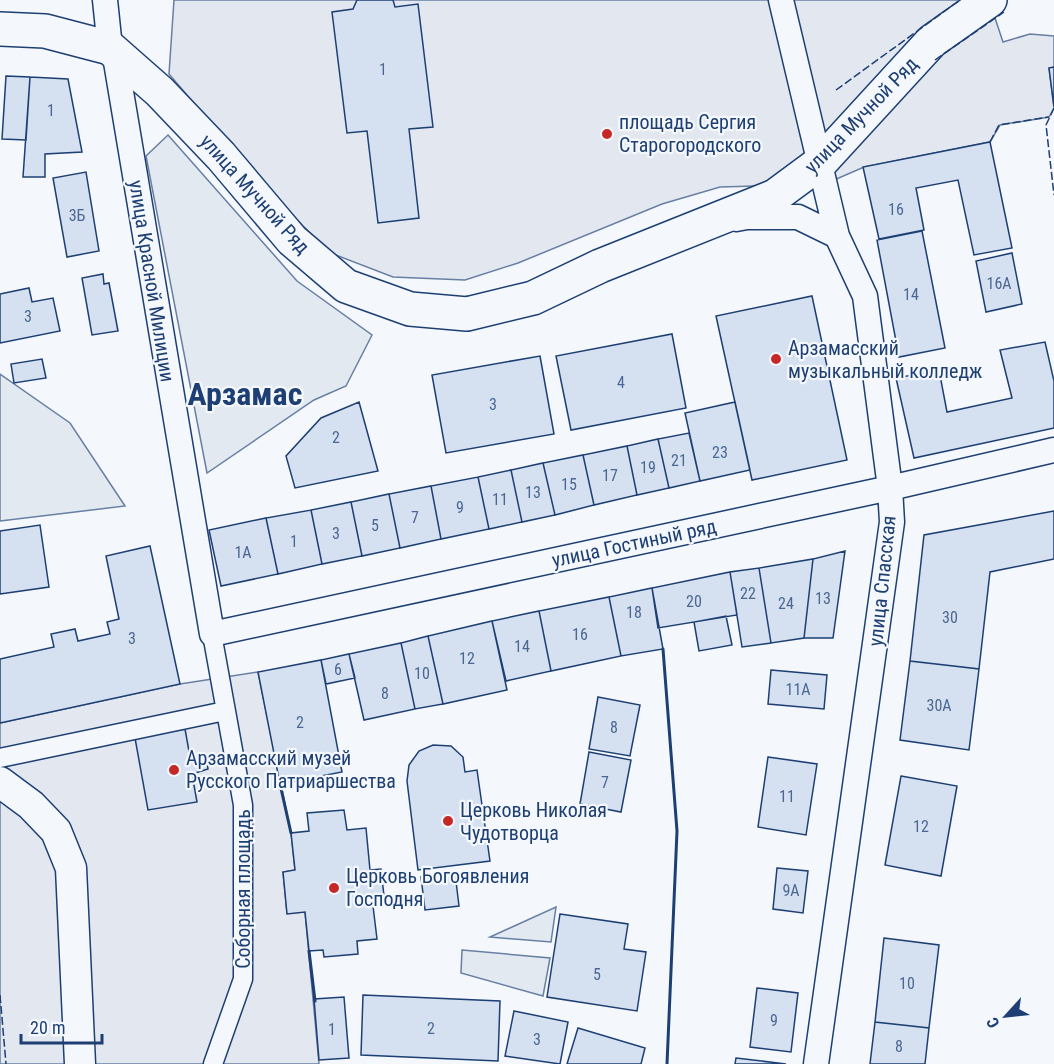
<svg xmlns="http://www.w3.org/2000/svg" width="1054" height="1064" font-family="'Roboto Condensed',sans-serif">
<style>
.green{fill:#e3e9f0;stroke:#687fa3;stroke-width:1.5}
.parking{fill:#e3e8f0;stroke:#687fa3;stroke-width:1.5}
.building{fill:#d5e0f0;stroke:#1d3f73;stroke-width:1.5}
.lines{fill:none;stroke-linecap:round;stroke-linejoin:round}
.pedestrian-casing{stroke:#1d3f73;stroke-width:21}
.minor-casing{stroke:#1d3f73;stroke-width:27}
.tertiary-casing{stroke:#1d3f73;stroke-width:33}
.secondary-casing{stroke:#1d3f73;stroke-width:36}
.pedestrian{stroke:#f4f7fb;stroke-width:18}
.minor{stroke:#f4f7fb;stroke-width:24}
.tertiary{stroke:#f4f7fb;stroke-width:30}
.secondary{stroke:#f4f7fb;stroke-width:33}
.fence{stroke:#1d3f73;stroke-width:1.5;stroke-dasharray:8 3;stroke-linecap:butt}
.wall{stroke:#1d3f73;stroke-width:3}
.poi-dot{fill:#c62828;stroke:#f4f7fb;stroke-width:2}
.labels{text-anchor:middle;stroke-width:4.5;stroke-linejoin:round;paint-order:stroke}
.number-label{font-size:16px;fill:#4b6792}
.street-label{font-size:20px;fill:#1d3f73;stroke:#f4f7fb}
.poi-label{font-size:20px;fill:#1d3f73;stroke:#f4f7fb;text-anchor:start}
.town-label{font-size:32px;font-weight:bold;fill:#1d3f73;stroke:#f4f7fb}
</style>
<rect width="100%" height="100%" fill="#f4f7fb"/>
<path class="green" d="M168 135 297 281 372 335 346 386 314 400 207 473 146 156Z
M0 374 70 423 125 506 0 521Z
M556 907 551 942 490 937Z
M462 950 550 958 543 996 461 973Z"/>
<path class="parking" d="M174 0H989L1003 42 1030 34 1054 36V67L1049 68 1054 108 1049 117 1000 125 990 142 864 167 825 184 720 187 662 204 518 263 465 280 393 277 328 252 264 185 169 74Z
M258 672 291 833 295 870 283 872 287 913 305 912 319 1064H0V723L180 684Z"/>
<path class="building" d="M357 0H393L395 7 418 4 433 127 409 129 419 218 378 223 367 131 347 133 332 12 353 9Z
M1054 67V107L1049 68Z
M6 76 30 77 26 140 2 139Z
M30 77 68 79 82 152 45 154V177H23Z
M990 142 1012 248 974 255 958 180 916 188 924 230 879 239 863 167Z
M86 172 99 251 67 257 53 178Z
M922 231 945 348 899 357 877 240Z
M1012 253 1022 304 986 312 976 261Z
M103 274 104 284 109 283 118 331 92 335 82 278Z
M29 288 32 302 53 298 60 331 0 343V294Z
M812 296 847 460 752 480 716 316Z
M672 334 686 408 571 430 556 356Z
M1045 342 1054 381V428L914 458 896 378 939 370 947 412 1012 398 1000 350Z
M540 356 554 434 446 453 432 375Z
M42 359 46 378 14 383 11 364Z
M359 402 378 471 295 488 286 456 321 418Z
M735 402 750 470 700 481 685 413Z
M689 433 700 481 669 488 658 439Z
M658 439 669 488 637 495 627 446Z
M627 446 637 495 594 505 583 455Z
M583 455 594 505 555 515 543 463Z
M543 463 555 515 522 522 511 470Z
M511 470 522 522 489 529 478 477Z
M478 477 489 529 441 539 431 486Z
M431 486 441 539 400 548 389 494Z
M389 494 400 548 362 556 351 502Z
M351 502 362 556 322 564 311 510Z
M311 510 322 564 278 574 266 518Z
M1054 511V559L990 572 979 669 910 661 924 535Z
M266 518 278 574 221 586 209 530Z
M40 525 49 587 0 594V531Z
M150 546 180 684 0 723V659L54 647 51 634 75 629 78 641 110 634 107 622 119 619 106 556Z
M845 551 833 638H804L813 559Z
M813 559 804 638 771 643 759 568Z
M759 568 771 643 742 647 730 572Z
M730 572 737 615 658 628 652 588Z
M652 588 663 649 621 656 609 597Z
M609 597 621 656 551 671 539 611Z
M539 611 551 671 506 681 492 621Z
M726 616 732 645 699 651 694 622Z
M492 621 507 690 443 704 428 636Z
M428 636 443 704 415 709 401 643Z
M401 643 415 709 364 720 349 654Z
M349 654 355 678 326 684 321 660Z
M321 660 342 772 280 784 258 672Z
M910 661 979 669 969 750 900 740Z
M771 670 827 675 824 709 768 704Z
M598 697 640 705 630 756 589 749Z
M185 729 190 757H206L208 769 192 774 197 802 148 810 135 738Z
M433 745 451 746 463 757 465 772 477 770 490 861 418 870 407 781 409 765 419 751Z
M589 752 631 760 621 812 580 804Z
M768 757 817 764 806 835 758 827Z
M901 776 957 786 941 876 885 865Z
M344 810 347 830 366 828 370 870 381 869 385 905 373 906 377 939 357 941 358 954 324 957 323 950 309 951 305 912 287 914 283 872 295 870 291 833 309 831 307 813Z
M777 868 808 871 803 913 773 909Z
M455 873 459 906 425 910 421 877Z
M560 914 628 924 624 949 646 952 637 1011 547 997Z
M884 938 939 945 929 1028 875 1022Z
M757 988 798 993 791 1052 750 1047Z
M363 995 500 1001 498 1061 361 1055Z
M344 997 349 1058 319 1060 314 999Z
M514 1011 568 1022 560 1064 505 1056Z
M875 1022 929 1028 925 1064H870Z
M578 1028 645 1048 641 1064H567Z
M736 1058 786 1064H735Z"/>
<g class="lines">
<g class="pedestrian-casing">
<path id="pedestrian" d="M212 634 243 805V979L213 1064
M0 758 225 711"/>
</g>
<g class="minor-casing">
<path id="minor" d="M105 0 110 48 116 62 212 634 890 488 1054 450
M781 0 837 236 865 296 890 488 892 522 816 1064
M736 219 747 217H798L837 236"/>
</g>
<g class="tertiary-casing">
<path id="tertiary" d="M0 782 31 805 56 831 71 868 80 1064"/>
</g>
<g class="secondary-casing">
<path id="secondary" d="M0 29 45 31 110 48 160 92 221 156 292 240 346 286 410 309 467 314 533 298 600 266 775 196 821 162 932 41 990 0"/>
</g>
<use href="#pedestrian" class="pedestrian"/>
<use href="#minor" class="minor"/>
<use href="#tertiary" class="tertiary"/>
<use href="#secondary" class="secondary"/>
<path class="fence" d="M935 60 1004 12
M836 90 960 0
M1054 108 1046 125 1054 195
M990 142 999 125 1049 117
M0 995 6 1064"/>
<path class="wall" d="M663 649 677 831 667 1064
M280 784 291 833
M309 951 315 1001"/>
</g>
<g class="poi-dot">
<circle cx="607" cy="134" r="6"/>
<circle cx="776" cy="359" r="6"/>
<circle cx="174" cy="770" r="6"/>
<circle cx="448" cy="821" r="6"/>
<circle cx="334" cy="888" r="6"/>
</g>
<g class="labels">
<g class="number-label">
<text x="383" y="75">1</text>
<text x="51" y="116">1</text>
<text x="896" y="215">16</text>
<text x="77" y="221">3Б</text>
<text x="999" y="289">16А</text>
<text x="911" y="300">14</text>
<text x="28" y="322">3</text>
<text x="621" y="388">4</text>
<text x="493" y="410">3</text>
<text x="336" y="443">2</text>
<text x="720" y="458">23</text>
<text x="679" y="466">21</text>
<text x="648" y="473">19</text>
<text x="610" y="481">17</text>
<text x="569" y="490">15</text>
<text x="533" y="498">13</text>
<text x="500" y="505">11</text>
<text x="460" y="513">9</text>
<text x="415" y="523">7</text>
<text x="375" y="531">5</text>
<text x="336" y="539">3</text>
<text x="294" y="547">1</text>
<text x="243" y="558">1А</text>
<text x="748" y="599">22</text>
<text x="823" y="604">13</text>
<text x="694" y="607">20</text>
<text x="786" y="609">24</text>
<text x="634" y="618">18</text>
<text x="950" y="623">30</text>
<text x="580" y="640">16</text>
<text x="132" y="644">3</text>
<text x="522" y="652">14</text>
<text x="467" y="664">12</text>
<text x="338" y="675">6</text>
<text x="422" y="679">10</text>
<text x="798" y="695">11А</text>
<text x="385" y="699">8</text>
<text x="939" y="711">30А</text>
<text x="300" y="728">2</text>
<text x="614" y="733">8</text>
<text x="605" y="788">7</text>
<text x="787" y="802">11</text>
<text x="921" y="832">12</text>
<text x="791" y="896">9А</text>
<text x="597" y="980">5</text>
<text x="907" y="989">10</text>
<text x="774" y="1026">9</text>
<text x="431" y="1034">2</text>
<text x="332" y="1035">1</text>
<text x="537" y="1045">3</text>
<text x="899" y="1052">8</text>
</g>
<g class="street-label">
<text transform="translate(861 115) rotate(-46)" y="7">улица Мучной Ряд</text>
<text transform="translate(255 194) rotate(48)" y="7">улица Мучной Ряд</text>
<text transform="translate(152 281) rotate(81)" y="7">улица Красной Милиции</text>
<text transform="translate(634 543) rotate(-12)" y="7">улица Гостиный ряд</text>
<text transform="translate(882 581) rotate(-84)" y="7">улица Спасская</text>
<text transform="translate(243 889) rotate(-90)" y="7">Соборная площадь</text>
</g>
<g class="poi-label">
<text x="619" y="129">площадь Сергия<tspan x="619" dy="23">Старогородского</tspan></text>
<text x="788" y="355">Арзамасский<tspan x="788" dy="23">музыкальный колледж</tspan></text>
<text x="186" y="765">Арзамасский музей<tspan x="186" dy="23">Русского Патриаршества</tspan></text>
<text x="460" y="817">Церковь Николая<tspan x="460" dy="23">Чудотворца</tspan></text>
<text x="346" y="883">Церковь Богоявления<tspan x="346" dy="23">Господня</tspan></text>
</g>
<g class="town-label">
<text x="245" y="405">Арзамас</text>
</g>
</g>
<g transform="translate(1006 1016) rotate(243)" stroke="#f4f7fb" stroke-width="4.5" paint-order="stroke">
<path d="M0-4.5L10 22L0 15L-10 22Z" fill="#1d3f73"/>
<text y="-9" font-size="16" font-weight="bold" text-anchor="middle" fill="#1d3f73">С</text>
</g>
<path d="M21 1034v9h81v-9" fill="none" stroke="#1d3f73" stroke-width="3"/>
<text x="30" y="1034" font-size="18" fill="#1d3f73" stroke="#f4f7fb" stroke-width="4.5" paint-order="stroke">20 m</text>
</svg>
